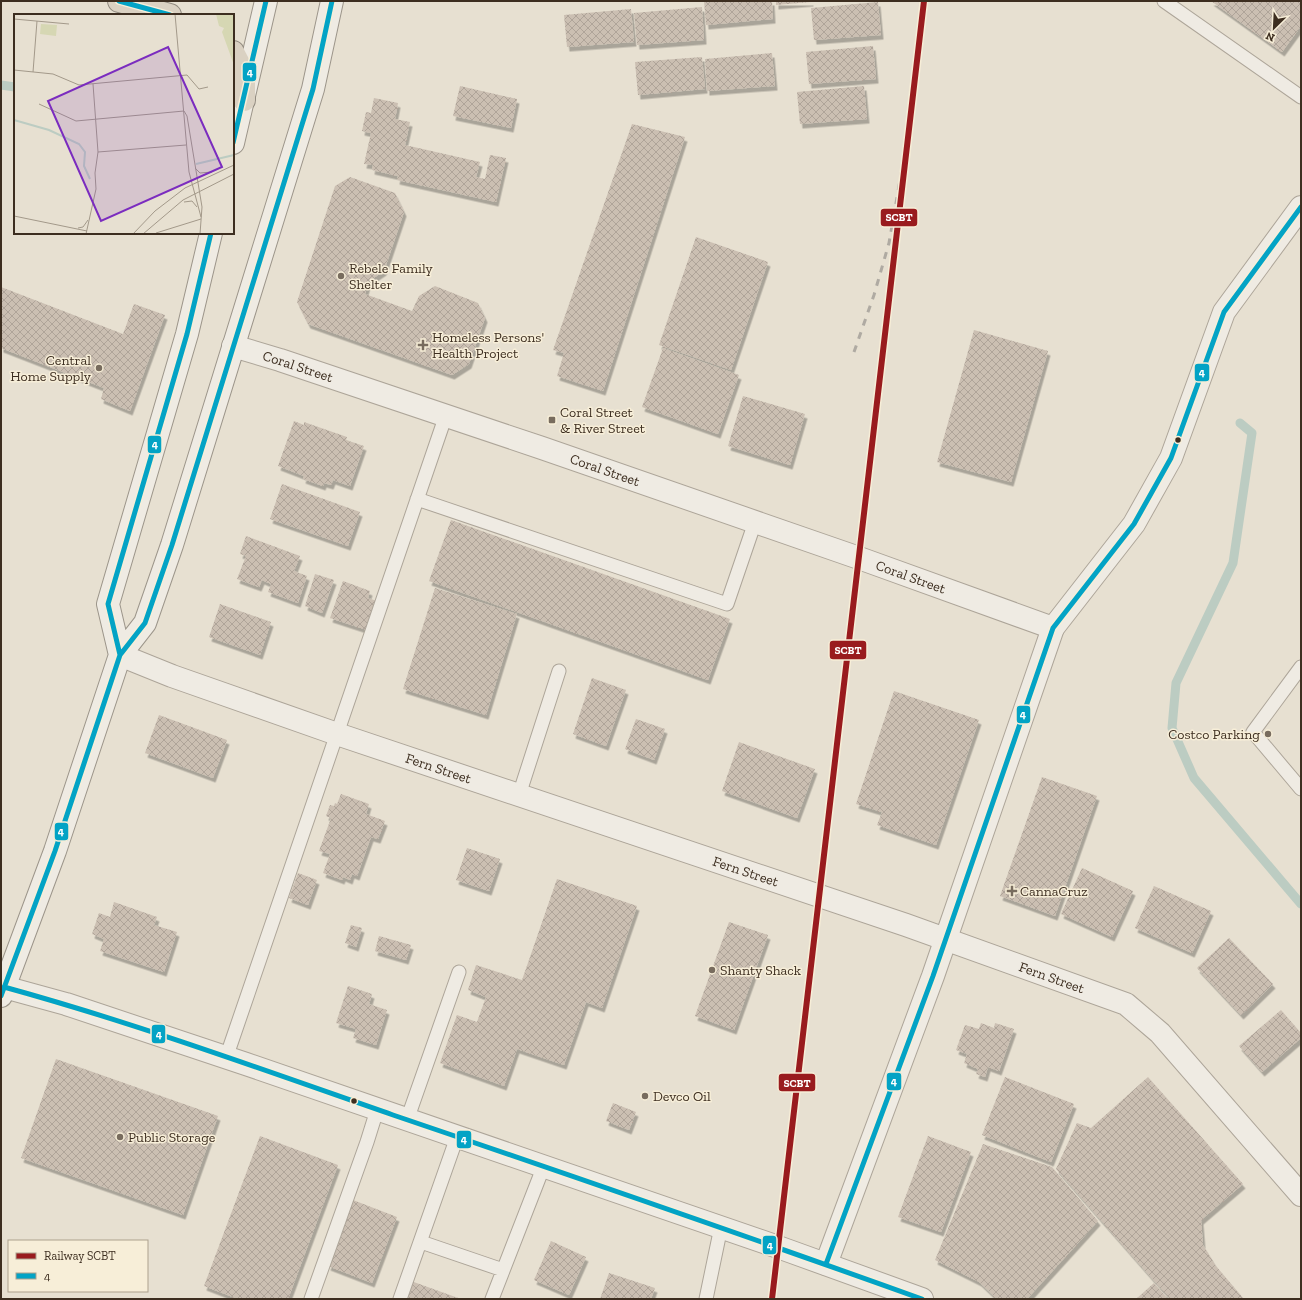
<svg xmlns="http://www.w3.org/2000/svg" width="1302" height="1300" font-family="'Zilla Slab',serif">
<style>
.lines{fill:none;stroke-linecap:round;stroke-linejoin:round}
.stream{stroke:#bcccc2;stroke-width:9}
.building{fill:url(#building-cross-hatch);filter:url(#shadow)}
.service-casing{stroke:#ada599;stroke-width:15}
.minor-casing{stroke:#ada599;stroke-width:24}
.tertiary-casing{stroke:#ada599;stroke-width:24}
.secondary-casing{stroke:#9c958a;stroke-width:24}
.motorway-casing{stroke:#928b80;stroke-width:24}
.service{stroke:#efebe3;stroke-width:13}
.minor{stroke:#efebe3;stroke-width:22}
.tertiary{stroke:#efebe3;stroke-width:22}
.secondary{stroke:#efebe3;stroke-width:22}
.motorway{stroke:#dad1c2;stroke-width:22}
.rail{stroke:#afaaa2;stroke-width:3;stroke-dasharray:7 7;stroke-linecap:butt}
.bus-1-casing{stroke:#f7eed8;stroke-width:8}
.bus-1{stroke:#03a3c5;stroke-width:5}
.rail-1-casing{stroke:#f7eed8;stroke-width:9}
.rail-1{stroke:#991b1e;stroke-width:6}
.poi-dot{fill:#786c5e;stroke:#f7eed8;stroke-width:1.5}
.bus-dot{fill:#3d2e20;stroke:#f7eed8;stroke-width:1.5}
.labels{text-anchor:middle;stroke-width:3;stroke-linejoin:round;paint-order:stroke}
.poi-label{font-size:14px;fill:#3d2e20;stroke:#f7eed8;text-anchor:start}
.street-label{font-size:14px;fill:#3d2e20;stroke:#f7eed8}
.inset-river{fill:none;stroke:#bcccc2;stroke-width:2}
.inset-road{fill:none;stroke:#a3998a;stroke-width:1}
.view{fill:#7b2cbf;fill-opacity:0.15;stroke:#7b2cbf;stroke-width:2}
.inset-edge{fill:none;stroke:#3d2e20;stroke-width:2}
.line-badge{stroke:#f7eed8;stroke-width:1.5}
.badge-label{font-size:11px;text-anchor:middle;font-weight:bold;fill:#fff}
</style>
<defs>
<pattern id="building-cross-hatch" width="8" height="8" patternUnits="userSpaceOnUse"><rect width="8" height="8" fill="#cbbfb2"/><path d="M0 0l8 8M0 8l8-8" fill="none" stroke="#afa499"/></pattern>
<filter id="shadow"><feDropShadow dx="2.5" dy="4.5" stdDeviation="0" flood-color="#0004"/></filter>
</defs>
<rect width="100%" height="100%" fill="#e7e0d1"/>
<g class="lines">
<path class="stream" d="M1 85 15 87
M1240 423 1252 433 1233 563 1176 683 1172 728 1194 778 1301 904"/>
</g>
<path class="building" d="M704 1H772L773 19 706 25Z
M776 1H811V2L776 5Z
M1211 1H1301V26L1282 52Z
M878 2 881 35 814 40 811 8Z
M702 7 704 40 637 45 634 13Z
M631 9 634 42 567 47 564 15Z
M873 46 876 79 809 84 806 52Z
M772 53 775 86 707 91 705 59Z
M702 57 705 89 638 95 635 62Z
M460 86 517 99 511 128 453 116Z
M864 86 867 119 800 124 797 92Z
M374 98 398 103 395 119 410 122 405 145 480 162 476 177 485 179 490 155 506 158 496 202 397 180 398 176 372 170 373 165 364 164 371 133 362 131 366 112 371 113Z
M632 124 685 137 603 391 557 376 564 353 553 350Z
M350 177 395 193 404 212 384 271 369 281 365 294 412 311 419 296 435 286 478 303 485 318 469 364 452 375 308 324 297 302 335 186Z
M696 237 768 262 731 370 659 345Z
M1 287 123 334 134 304 165 315 130 411 101 399 104 388 1 348Z
M974 330 1048 351 1011 482 937 462Z
M663 348 739 375 718 434 642 407Z
M743 396 805 414 790 465 728 446Z
M294 421 304 425V422L347 437 346 440 364 446 350 486 333 480 331 485 324 483 323 486 303 479 304 476 278 466Z
M282 484 360 512 348 546 270 519Z
M451 520 730 619 708 680 429 581Z
M246 536 300 556 294 571 307 576 298 603 268 592 271 584 262 580 259 587 237 579 246 556 240 554Z
M315 574 334 580 322 613 305 606Z
M343 581 370 591 368 598 377 601 367 630 330 618Z
M435 588 517 614 486 715 403 689Z
M220 604 271 622 260 655 209 637Z
M592 678 626 690 606 746 573 734Z
M894 691 979 720 936 845 877 825 882 812 856 804Z
M159 715 227 740 213 778 145 753Z
M636 719 665 729 654 760 625 749Z
M739 742 815 769 797 818 722 791Z
M1042 777 1097 796 1055 916 1000 896Z
M341 794 369 804 366 814 385 821 378 839 371 837 357 876 352 874 350 880 343 877 342 880 323 873 330 854 319 851 331 818 326 816 330 805 334 806 335 803 337 804Z
M467 848 500 859 489 891 456 880Z
M1082 868 1133 891 1112 937 1061 914Z
M298 873 317 880 308 905 289 898Z
M557 879 637 906 602 1008 586 1002 564 1065 517 1049 504 1086 440 1063 457 1015 477 1022 486 997 468 990 476 965 522 980Z
M1154 886 1211 911 1192 953 1135 928Z
M114 902 157 917 154 925 177 932 164 972 100 951 104 939 92 934 99 913 110 917Z
M729 922 768 935 734 1030 695 1016Z
M351 925 362 928 356 947 345 943Z
M379 936 411 945 406 960 375 951Z
M1229 938 1273 984 1241 1015 1197 968Z
M348 986 372 994 369 1004 387 1010 376 1045 353 1038 356 1029 336 1023Z
M1281 1010 1301 1033V1038L1262 1072 1239 1046Z
M981 1023 994 1028 995 1023 1014 1029 999 1071 988 1067 985 1077 976 1074 978 1069 964 1063 967 1054 956 1050 965 1025 979 1029Z
M56 1059 218 1116 183 1215 21 1158Z
M1005 1077 1074 1104 1051 1162 982 1135Z
M1148 1077 1243 1184 1201 1220 1203 1245 1216 1266 1244 1299H1170L1056 1169 1077 1123 1091 1128Z
M613 1103 636 1112 629 1130 606 1121Z
M260 1136 338 1165 288 1299H238L204 1286Z
M928 1136 971 1152 941 1232 898 1217Z
M983 1144 1052 1167 1098 1221 1027 1299H997L979 1282 935 1260Z
M353 1200 397 1217 372 1283 328 1266Z
M551 1241 586 1257 569 1295 534 1280Z
M609 1273 655 1288 651 1299H600Z
M411 1281 461 1299H405Z
M1154 1283 1168 1299H1136Z"/>
<g class="lines">
<g class="service-casing">
<path id="service" d="M1164 1 1301 97
M417 499 727 604 755 522
M1301 667 1253 732 1301 789
M519 795 559 671
M226 1058 446 415
M407 1120 459 972
M421 1242 503 1270
M311 1299 367 1142 377 1110
M400 1299 457 1137
M492 1299 543 1168
M706 1299 721 1227"/>
</g>
<g class="minor-casing">
<g id="minor">
<path id="s1" d="M120 655 172 676 337 734 906 925 1126 1004 1160 1033 1301 1195"/>
<path d="M826 1264 933 976 1053 628"/>
</g>
</g>
<g class="tertiary-casing">
<g id="tertiary">
<path id="s2" d="M233 346 280 360 542 448 859 558 1053 628 1134 524 1171 458 1224 312 1301 207"/>
<path d="M4 987 66 1004 246 1064 778 1247 922 1299"/>
</g>
</g>
<g class="secondary-casing">
<path id="secondary" d="M233 143 266 1
M120 655 108 604 187 334 211 233
M1 996 55 851 120 655 145 623 172 545 313 89 332 1"/>
</g>
<g class="motorway-casing">
<path id="motorway" d="M119 1 170 15
M233 52 244 73V100"/>
</g>
<use href="#service" class="service"/>
<use href="#minor" class="minor"/>
<use href="#tertiary" class="tertiary"/>
<use href="#secondary" class="secondary"/>
<use href="#motorway" class="motorway"/>
<path class="rail" d="M854 352 874 295 889 243 909 129"/>
<g class="bus-1-casing">
<path id="bus-1" d="M119 1 170 15
M233 143 266 1
M120 655 108 604 187 334 211 233
M4 987C135 1023 264 1070 393 1115 570 1175 746 1236 922 1299
M1 996 55 851 120 655 145 623 172 545 313 89 332 1
M826 1264 933 976 1053 628 1134 524 1171 458 1224 312 1301 207"/>
</g>
<use href="#bus-1" class="bus-1"/>
<g class="rail-1-casing">
<path id="rail-1" d="M772 1299 924 1"/>
</g>
<use href="#rail-1" class="rail-1"/>
</g>
<g class="poi-dot">
<circle cx="341" cy="276" r="4"/>
<path d="M421 339h4v4h4v4h-4v4h-4v-4h-4v-4h4z"/>
<circle cx="99" cy="368" r="4"/>
<rect x="548" y="416" width="8" height="8" rx="2"/>
<circle cx="1268" cy="734" r="4"/>
<path d="M1010 885h4v4h4v4h-4v4h-4v-4h-4v-4h4z"/>
<circle cx="712" cy="970" r="4"/>
<circle cx="645" cy="1096" r="4"/>
<circle cx="120" cy="1137" r="4"/>
</g>
<g class="bus-dot">
<circle cx="1178" cy="440" r="3.5"/>
<circle cx="354" cy="1101" r="3.5"/>
</g>
<g class="labels">
<g class="poi-label">
<text x="349" y="273">Rebele Family<tspan x="349" dy="16">Shelter</tspan></text>
<text x="432" y="342">Homeless Persons'<tspan x="432" dy="16">Health Project</tspan></text>
<text x="91" y="365" text-anchor="end">Central<tspan x="91" dy="16">Home Supply</tspan></text>
<text x="560" y="417">Coral Street<tspan x="560" dy="16">&amp; River Street</tspan></text>
<text x="1260" y="739" text-anchor="end">Costco Parking</text>
<text x="1020" y="896">CannaCruz</text>
<text x="720" y="975">Shanty Shack</text>
<text x="653" y="1101">Devco Oil</text>
<text x="128" y="1142">Public Storage</text>
</g>
<g class="street-label">
<text dy="5" stroke="none"><textPath href="#s2" startOffset="68">Coral Street</textPath></text>
<text dy="5" stroke="none"><textPath href="#s2" startOffset="392">Coral Street</textPath></text>
<text dy="5" stroke="none"><textPath href="#s2" startOffset="716">Coral Street</textPath></text>
<text dy="5" stroke="none"><textPath href="#s1" startOffset="338">Fern Street</textPath></text>
<text dy="5" stroke="none"><textPath href="#s1" startOffset="662">Fern Street</textPath></text>
<text dy="5" stroke="none"><textPath href="#s1" startOffset="986">Fern Street</textPath></text>
</g>
</g>
<g transform="translate(14 14)">
<rect width="220" height="220" fill="#e7e0d1"/>
<path d="M202 0H220V51L208 18 210 14 205 12Z" fill="#d6d7b3"/>
<path d="M27 10 43 11 42 22 26 20Z" fill="#d6d7b3"/>
<path class="inset-river" d="M0 106 35 116 65 130 71 138 70 152 76 165M182 150 220 141"/>
<path class="inset-road" d="M161 0 175 158 187 203M0 5 55 10M0 56 39 60 65 71 173 61 185 75 194 73M19 58 23 7M25 90 62 107 170 97M170 97 173 102 188 193 186 220M84 138 172 131M181 154 186 159 198 158M170 188 178 187 183 193M0 202 73 217M64 214 69 213 74 206M142 219 187 205M72 220 82 175 81 159 84 138 79 70M119 220 141 197 171 174 220 151M129 220 169 186 220 160"/>
<path class="view" d="M154 33 208 153 87 207 34 87Z"/>
<rect width="220" height="220" class="inset-edge"/>
</g>
<g class="line-badge">
<rect x="242" y="62" width="15" height="20" rx="4" fill="#03a3c5"/>
<rect x="880" y="208" width="38" height="19" rx="4" fill="#991b1e"/>
<rect x="1194" y="363" width="16" height="19" rx="4" fill="#03a3c5"/>
<rect x="147" y="435" width="15" height="19" rx="4" fill="#03a3c5"/>
<rect x="829" y="640" width="38" height="20" rx="4" fill="#991b1e"/>
<rect x="1016" y="705" width="15" height="19" rx="4" fill="#03a3c5"/>
<rect x="54" y="822" width="15" height="19" rx="4" fill="#03a3c5"/>
<rect x="151" y="1024" width="15" height="20" rx="4" fill="#03a3c5"/>
<rect x="886" y="1072" width="16" height="19" rx="4" fill="#03a3c5"/>
<rect x="778" y="1073" width="38" height="19" rx="4" fill="#991b1e"/>
<rect x="456" y="1130" width="16" height="19" rx="4" fill="#03a3c5"/>
<rect x="762" y="1235" width="15" height="20" rx="4" fill="#03a3c5"/>
</g>
<g class="badge-label">
<text x="250" y="76">4</text>
<text x="899" y="221">SCBT</text>
<text x="1202" y="376">4</text>
<text x="155" y="448">4</text>
<text x="848" y="654">SCBT</text>
<text x="1023" y="718">4</text>
<text x="61" y="835">4</text>
<text x="159" y="1038">4</text>
<text x="894" y="1085">4</text>
<text x="797" y="1087">SCBT</text>
<text x="464" y="1143">4</text>
<text x="770" y="1249">4</text>
</g>
<rect width="1302" height="1300" fill="none" stroke="#3d2e20" stroke-width="4"/>
<rect x="8" y="1240" width="140" height="52" fill="#f7eed8" stroke="#ada18e"/>
<rect x="16" y="1253" width="20" height="6" fill="#991b1e" stroke="#ada18e"/>
<text x="44" y="1260" font-size="12" fill="#3d2e20">Railway SCBT</text>
<rect x="16" y="1273" width="20" height="6" fill="#03a3c5" stroke="#ada18e"/>
<text x="44" y="1280" font-size="12" fill="#3d2e20">4</text>
<g transform="translate(1274 28) rotate(204)" stroke="#f7eed8" stroke-width="3" paint-order="stroke">
<path d="M0-3L7 15L0 10L-7 15Z" fill="#3d2e20"/>
<text y="-6" font-size="11" font-weight="bold" text-anchor="middle" fill="#3d2e20">N</text>
</g>
</svg>
